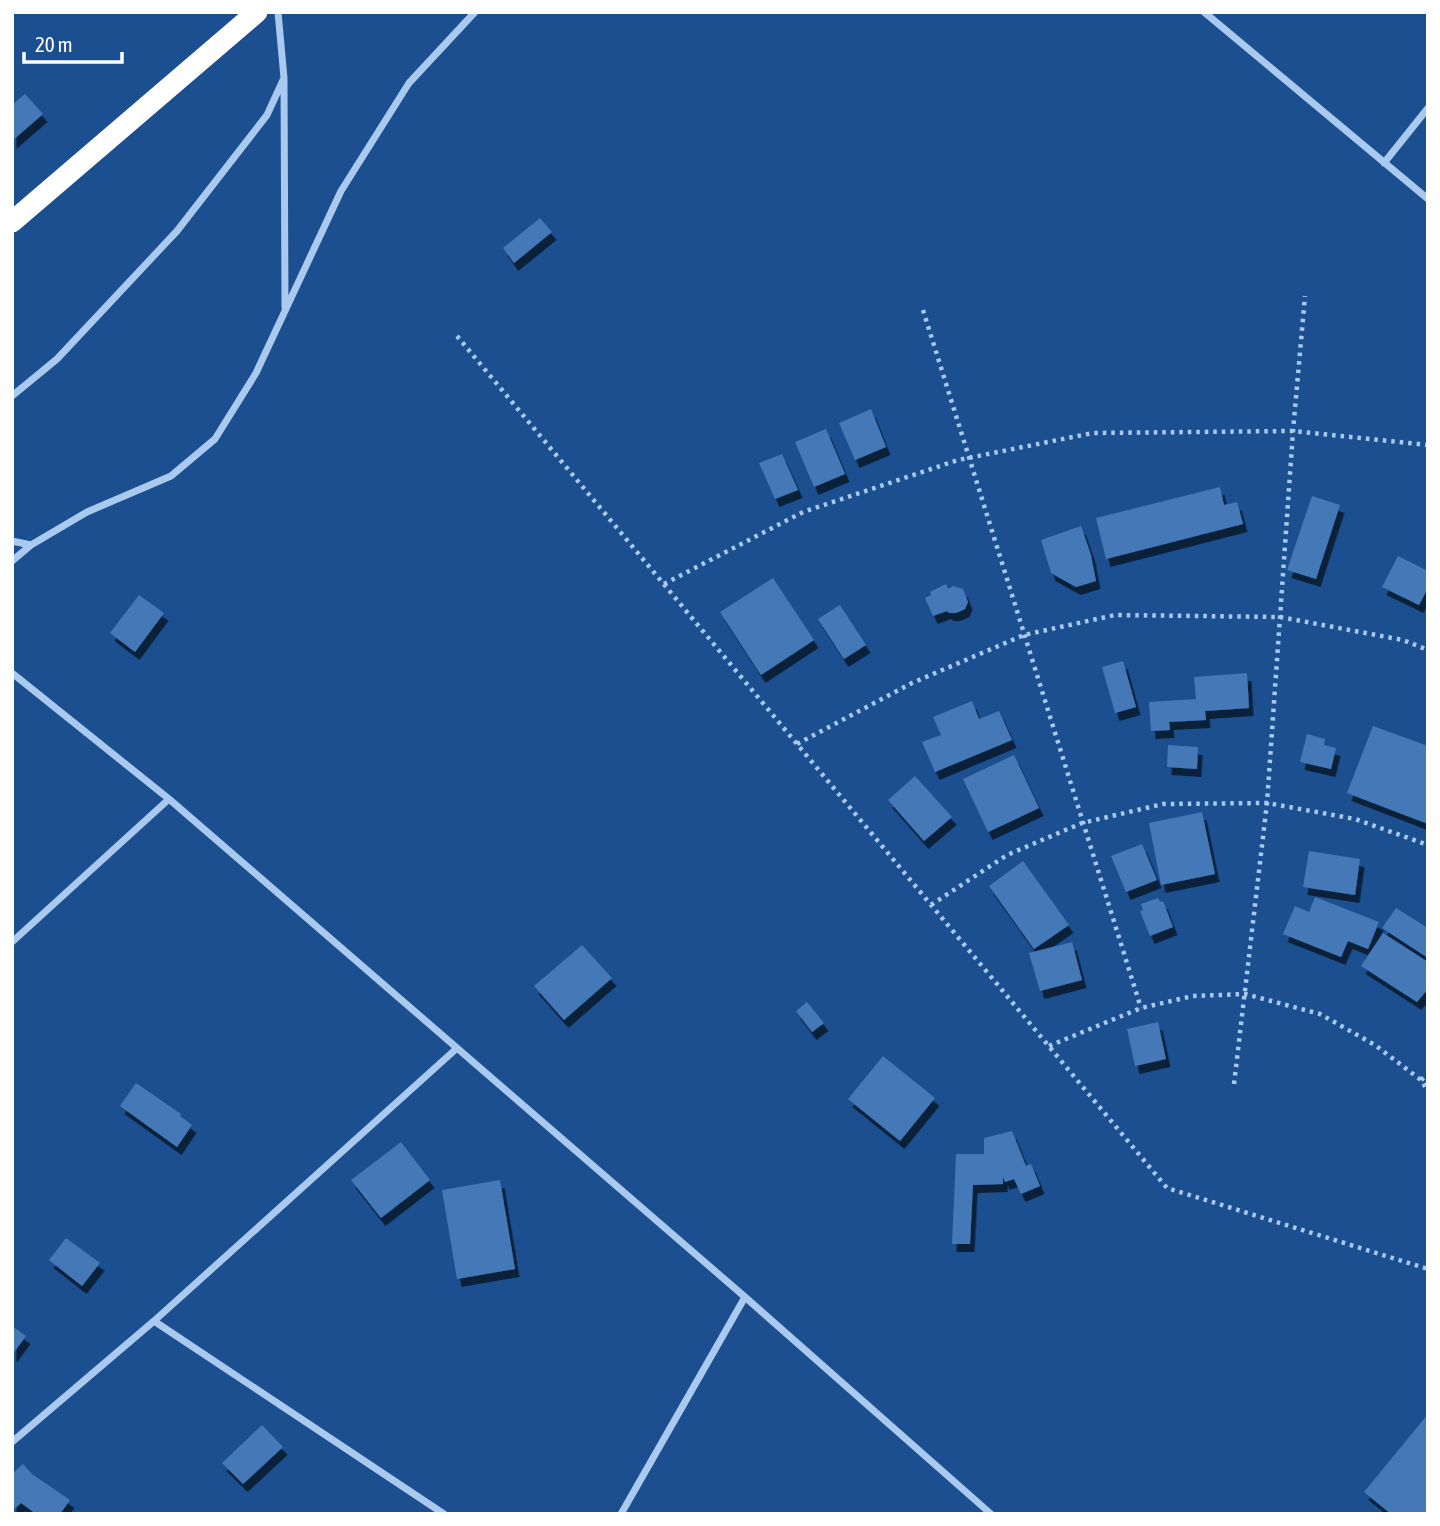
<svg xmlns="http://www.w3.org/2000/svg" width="1440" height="1526" font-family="'Asap Condensed',sans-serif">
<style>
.building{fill:#4478b7;filter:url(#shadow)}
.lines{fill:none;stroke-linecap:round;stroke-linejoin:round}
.path{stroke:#a9c9ee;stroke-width:4.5;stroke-dasharray:3.5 5;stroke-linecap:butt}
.street{stroke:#a9c9ee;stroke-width:7}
.highway{stroke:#fff;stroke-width:21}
</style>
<defs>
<filter id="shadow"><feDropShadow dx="4.5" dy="8" stdDeviation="0" flood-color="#0009"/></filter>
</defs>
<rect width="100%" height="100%" fill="#1b4f8f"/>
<path class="building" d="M25 94 43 114 12 141V105Z
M540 218 552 232 514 263 503 248Z
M871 409 886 447 855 460 839 423Z
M826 429 845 474 814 487 795 442Z
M782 454 798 490 775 499 759 463Z
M1220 487 1224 505 1237 502 1243 524 1106 559 1096 518Z
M1312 496 1340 505 1316 579 1287 570Z
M1081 526 1091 555 1096 581 1076 587 1051 573 1041 540Z
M1398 556 1428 571V588L1419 605 1382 587Z
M773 578 814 640 761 675 720 612Z
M946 584 948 589 953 586 963 589 968 602 965 609 956 613H949L947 611 933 616 925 598 931 595 930 592Z
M139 595 164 613 135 652 110 633Z
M840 605 866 645 844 659 818 619Z
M1123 661 1136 707 1115 713 1102 667Z
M1247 673 1249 708 1205 711 1206 720 1169 722 1170 730 1151 731 1149 702 1196 699 1194 677Z
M972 701 979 719 999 711 1012 740 935 772 922 742 941 735 933 717Z
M1373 726 1428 746V824L1347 793Z
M1307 734 1325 739 1324 745 1336 748 1331 769 1300 762Z
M1168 745 1198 747 1197 769 1167 767Z
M1014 755 1039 808 988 832 963 779Z
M915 776 952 817 924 841 888 800Z
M1202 812 1215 874 1161 885 1149 823Z
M1142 844 1157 880 1126 892 1111 856Z
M1309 851 1360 859 1355 895 1303 887Z
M1023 861 1069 925 1034 949 989 886Z
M1315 897 1379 922 1368 949 1348 941 1341 957 1283 934 1295 906 1309 912Z
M1158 898 1160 902 1163 901 1173 927 1150 936 1140 911 1143 910 1141 904Z
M1396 908 1428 928V958L1382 928Z
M1383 933 1428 962V989L1417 1002 1361 966Z
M1072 942 1082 980 1040 991 1029 953Z
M582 945 612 978 564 1020 534 986Z
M807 1002 824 1023 812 1032 796 1011Z
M1158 1022 1166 1059 1135 1066 1127 1029Z
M883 1056 935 1098 900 1141 848 1099Z
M136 1083 181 1114 180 1116 192 1125 177 1147 120 1106Z
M1012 1131 1026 1166 1031 1164 1040 1186 1021 1194 1014 1179 1005 1182 1003 1177V1184L973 1185 970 1244H952L956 1154H984V1138Z
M401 1142 430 1180 381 1218 351 1180Z
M500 1180 515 1269 457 1279 442 1190Z
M66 1238 100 1263 82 1286 49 1260Z
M12 1326 26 1336 12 1355Z
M1428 1414V1514H1391L1364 1492Z
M262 1425 283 1447 243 1484 222 1463Z
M23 1464 32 1474 70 1500 60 1514H36L21 1503 12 1511V1474Z"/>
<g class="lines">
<path class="path" d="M923 310 1141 1008
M457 336 1167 1188 1428 1269
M664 584 803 512 958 460 1093 433 1293 431 1428 445
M797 744 912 683 1024 635 1115 615 1280 617 1403 640 1428 650
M931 905 1007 855 1082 823 1163 804 1267 803 1355 819 1428 845
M1049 1046 1141 1008 1193 996 1245 994 1320 1014 1375 1045 1421 1080 1428 1091
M1421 1080 1428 1074
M1234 1084 1267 803 1293 431 1305 296"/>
<path class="street" d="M1204 12 1428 199
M284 80 285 307
M1384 163 1428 108
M12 396 57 359 177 231 267 115 284 78 278 12
M12 541 31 545
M12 561 31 545 87 512 171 476 215 439 256 373 341 191 409 83 475 12
M12 673 169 799 745 1297 991 1514
M12 942 169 799
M154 1321 444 1514
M12 1442 154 1321 456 1049
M621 1514 745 1297"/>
<path class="highway" d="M12 222 257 12"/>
</g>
<rect width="1440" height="1526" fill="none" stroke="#ffffff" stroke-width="28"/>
<path d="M24 52v10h98v-10" fill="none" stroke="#ffffff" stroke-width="3.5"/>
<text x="35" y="52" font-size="21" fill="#ffffff" stroke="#1b4f8f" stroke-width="5" paint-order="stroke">20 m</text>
</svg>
